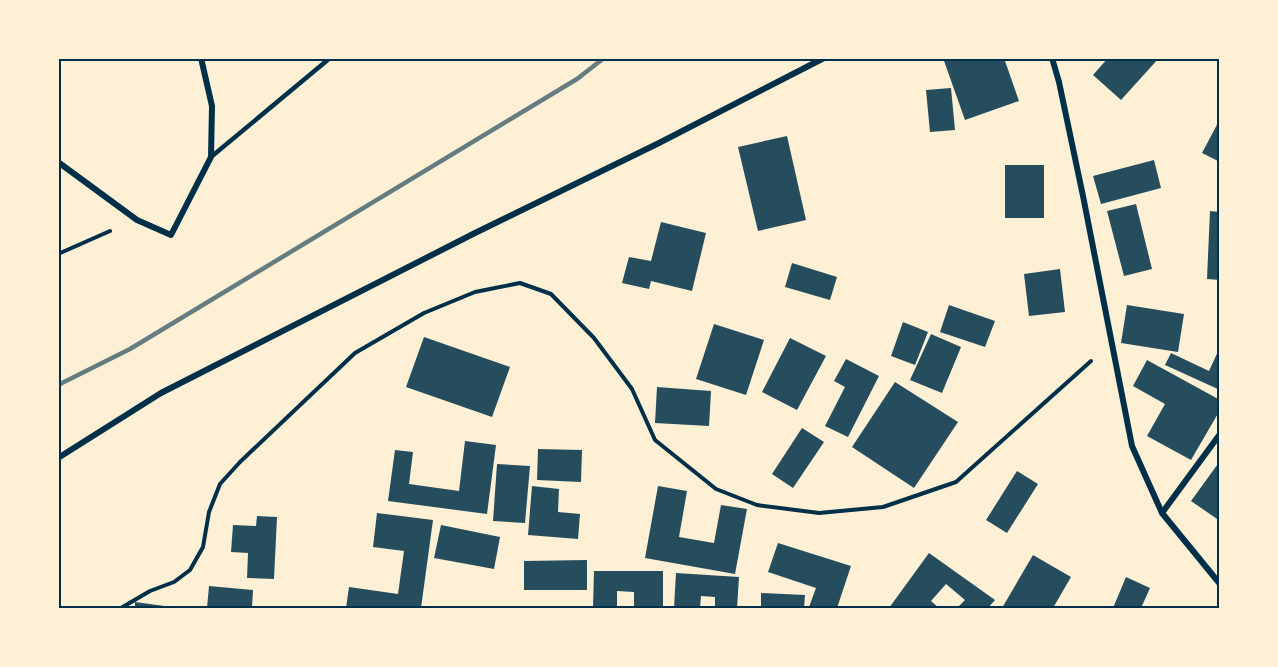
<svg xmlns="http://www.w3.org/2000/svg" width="1278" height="667" font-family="'PT Sans',sans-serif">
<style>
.building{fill:#264d5e}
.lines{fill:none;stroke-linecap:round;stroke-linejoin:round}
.path{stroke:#003049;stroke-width:4}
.service{stroke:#003049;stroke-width:4.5}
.minor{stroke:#003049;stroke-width:6}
.rail{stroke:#657d81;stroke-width:4.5}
.neatline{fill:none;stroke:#003049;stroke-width:2}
</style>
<rect width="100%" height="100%" fill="#fdf0d5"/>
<path class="building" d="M943 58H1004L1019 101 965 120Z
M1108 58H1159L1121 100 1093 75Z
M951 88 955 130 930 132 926 90Z
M1220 119V162L1202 153Z
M787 136 806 220 758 231 738 147Z
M1154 160 1161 188 1101 204 1093 176Z
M1005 165H1044V218H1005Z
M1136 204 1152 269 1124 276 1107 211Z
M1210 211 1220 212V280L1207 279Z
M661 222 706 233 692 291 651 281 649 289 622 283 629 257 651 261Z
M792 263 837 277 830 300 785 287Z
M1060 269 1065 312 1029 316 1024 274Z
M949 305 995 321 985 347 940 332Z
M1127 305 1184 314 1178 352 1121 343Z
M903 322 928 332 915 365 891 356Z
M714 324 764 340 746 395 696 379Z
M931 334 961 347 942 393 910 380Z
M424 337 510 367 492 417 406 387Z
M790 338 826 356 797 410 762 392Z
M1220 347V390L1165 365 1171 353 1209 371Z
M846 359 879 376 848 437 825 426 845 387 834 381Z
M1147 360 1220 400V410L1191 460 1147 436 1165 404 1133 386Z
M895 382 958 422 914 488 852 447Z
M657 387 711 391 709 426 655 423Z
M802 428 824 442 793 488 772 474Z
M465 441 496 445 487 514 388 501 395 450 413 452 409 484 459 491Z
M538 449 582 450 581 482 537 480Z
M1220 461V521L1191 501Z
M497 464 530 466 525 523 493 521Z
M1017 471 1038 484 1007 533 986 520Z
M532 486 559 489 558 512 580 514 578 539 528 535Z
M658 486 687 491 679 537 714 543 721 505 747 509 735 574 645 558Z
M377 513 433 520 421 608H346L349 587 398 594 404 551 373 547Z
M257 516 277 517 274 579 247 578 248 553 231 552 233 525 256 526Z
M441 525 500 537 494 569 434 558Z
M778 543 851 566 837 608 809 607 816 588 768 572Z
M929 553 995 600 988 608H957L965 600 946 584 931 601 939 608H889Z
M1033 555 1071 577 1053 608H1002Z
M587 560V590H524V561Z
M594 571H663V608H634V592L617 591V608H593Z
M676 573 739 577 737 608H715V597L701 596 700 608H674Z
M1126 577 1150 588 1141 608H1113Z
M209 586 253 590 252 608H207Z
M761 593 805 595 804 608H761Z
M135 602 172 607 171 608H135Z"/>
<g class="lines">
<path class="path" d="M58 254 110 231
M121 608 150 591 174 582 190 570 203 547 209 512 220 484 240 462 355 353 424 313 475 292 520 283 551 294 594 338 632 389 655 440 716 489 757 505 819 513 883 507 956 482 1091 361"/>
<path class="service" d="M211 157 330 58"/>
<path class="minor" d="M1052 58 1059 82 1083 196 1132 446 1162 513 1220 584
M58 162 137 220 171 235 211 157 212 106 201 58
M58 458 161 393 475 233 659 143 824 58
M1162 513 1220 434"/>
<path class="rail" d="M58 385 130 349 577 79 604 58"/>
</g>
<rect width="1278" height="667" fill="none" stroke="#fdf0d5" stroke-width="120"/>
<rect x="60" y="60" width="1158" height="547" class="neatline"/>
</svg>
